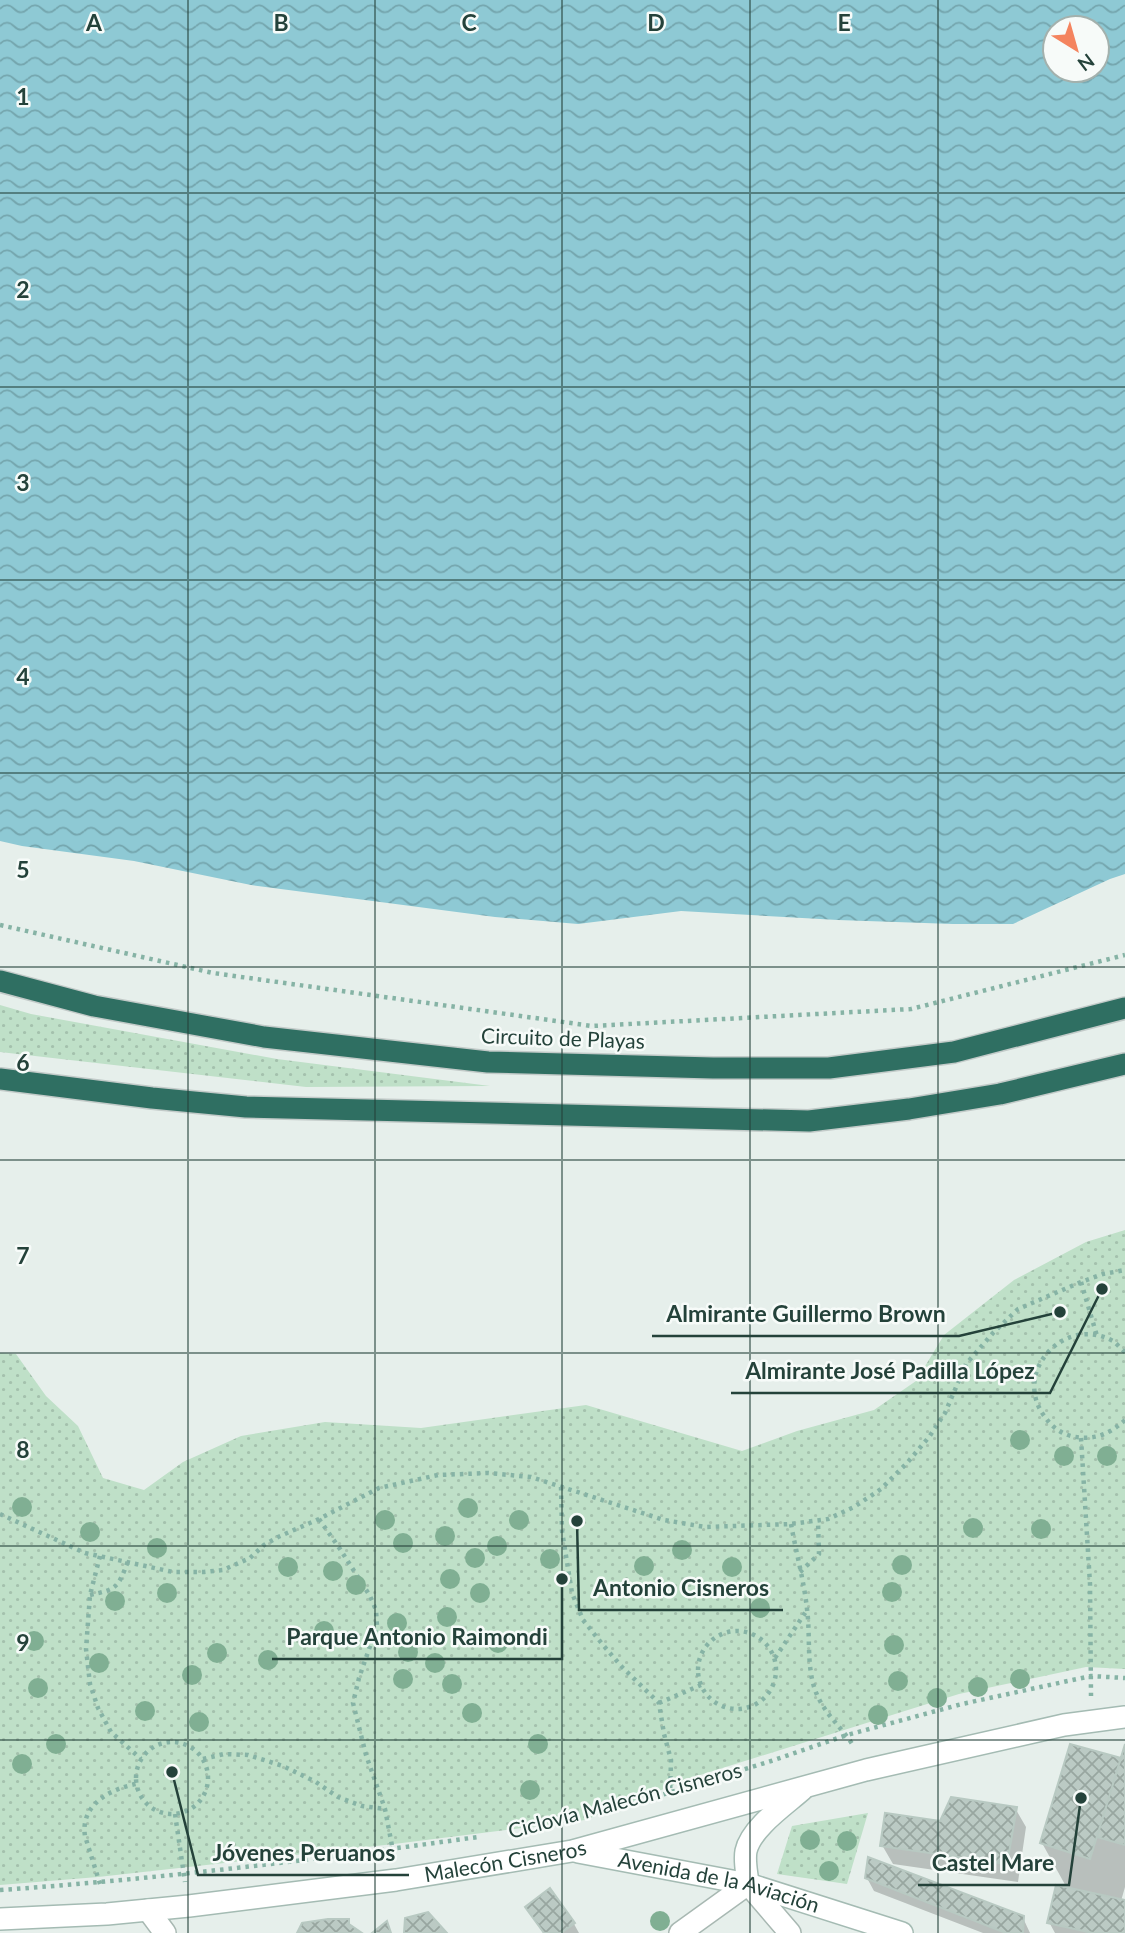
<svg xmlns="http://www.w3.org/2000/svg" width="1125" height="1933" font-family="Lato,sans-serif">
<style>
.green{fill:url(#green-dots)}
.water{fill:url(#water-waves);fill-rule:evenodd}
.shadow{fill:#0003}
.building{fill:url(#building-cross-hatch);stroke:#b8c9c2;stroke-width:2}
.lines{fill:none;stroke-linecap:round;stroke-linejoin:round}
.street-casing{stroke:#a8b8b2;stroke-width:24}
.secondary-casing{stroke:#a4bbb3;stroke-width:24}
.highway-casing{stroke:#c2cac8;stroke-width:24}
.path{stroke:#86b3a5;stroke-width:4.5;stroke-dasharray:3.5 5;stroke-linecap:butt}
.street{stroke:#fff;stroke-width:21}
.secondary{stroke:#fff;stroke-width:21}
.highway{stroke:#2f6f62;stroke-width:21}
.tree{fill:#80af93}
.grid{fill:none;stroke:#24423a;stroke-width:2;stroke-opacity:0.55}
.labels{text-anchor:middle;stroke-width:5;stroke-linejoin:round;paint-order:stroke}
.street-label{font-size:21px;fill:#24423a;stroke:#f7fbf9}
.grid-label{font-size:23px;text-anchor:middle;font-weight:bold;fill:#24423a;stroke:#f7fbf9;stroke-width:5;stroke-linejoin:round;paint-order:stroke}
.leader{fill:none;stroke:#24423a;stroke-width:2.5}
.callout-dot{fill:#24423a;stroke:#f7fbf9;stroke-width:2.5}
.callout-label{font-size:23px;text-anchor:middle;font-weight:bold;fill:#24423a;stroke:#f7fbf9;stroke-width:5;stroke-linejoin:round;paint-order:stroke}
</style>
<defs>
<pattern id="green-dots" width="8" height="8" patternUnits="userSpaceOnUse" patternTransform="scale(1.75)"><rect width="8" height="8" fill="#bfe0c8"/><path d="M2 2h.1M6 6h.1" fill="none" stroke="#a4c1ad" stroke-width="1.8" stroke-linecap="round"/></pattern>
<pattern id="water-waves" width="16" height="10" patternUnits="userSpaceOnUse" patternTransform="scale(1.75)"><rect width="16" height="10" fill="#8ec9d4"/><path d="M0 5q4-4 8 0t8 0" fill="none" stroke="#74a5ad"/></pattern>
<pattern id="building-cross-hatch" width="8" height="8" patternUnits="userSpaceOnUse" patternTransform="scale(1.75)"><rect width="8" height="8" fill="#bbcac4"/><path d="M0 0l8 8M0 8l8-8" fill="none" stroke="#98a6a0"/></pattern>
</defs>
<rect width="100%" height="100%" fill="#e6efeb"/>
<path class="green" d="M0 1005 31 1014 277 1059 490 1086 306 1087 0 1052Z
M1125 1230V1669L1086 1667 959 1694 697 1776 585 1820 394 1844 98 1877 0 1885V1353L16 1354 46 1396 78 1426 103 1478 144 1490 183 1462 241 1436 325 1422 421 1428 586 1405 742 1451 797 1431 874 1410 916 1381 944 1335 1014 1280 1086 1242Z
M868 1813 847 1884 777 1874 792 1826Z"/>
<path class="water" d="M0 0H1125V874L1110 879 1013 924H953L838 920 681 911 578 924 495 917 251 885 134 861 22 846 0 841ZM1055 28H1097V70H1055Z"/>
<path class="shadow" d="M1125 1750V1887L1121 1901 1125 1902V1933H1055L1049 1922 1068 1890 1042 1843 1122 1761Z
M1015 1808 1026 1827 1018 1882 893 1864 882 1845 941 1823Z
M867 1878 1023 1918 1030 1933H983L874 1891Z
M527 1907 574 1924 579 1933H543Z"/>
<path class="building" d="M1070 1744 1121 1758 1090 1859 1040 1843Z
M1125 1744V1845L1097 1837Z
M951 1797 1017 1807 1007 1864 880 1846 885 1813 940 1821Z
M868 1857 1024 1916 1023 1933H1006L865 1878Z
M1056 1885 1125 1900V1933H1093L1047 1923Z
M550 1888 575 1923 561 1933H544L525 1907Z
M428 1912 447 1933H404L405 1918Z
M328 1919H349V1924L362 1933H297L302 1923Z
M387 1921 391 1933H372Z"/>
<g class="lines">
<g class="street-casing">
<path id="street" d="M148 1910 165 1933
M680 1933 748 1884 790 1933"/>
</g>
<g class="secondary-casing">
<g id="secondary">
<path id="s1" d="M578 1852 748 1884 902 1933"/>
<path d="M748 1884C747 1873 744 1861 746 1851 751 1828 785 1805 802 1790"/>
<path id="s2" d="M0 1919 107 1914 189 1906 396 1880 572 1851 866 1770 1064 1725 1125 1717"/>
</g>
</g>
<g class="highway-casing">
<path id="highway" d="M0 981 94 1006 264 1037 488 1062 713 1068H829L954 1052 1125 1008
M0 1079 152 1098 246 1107 809 1121 909 1109 1000 1094 1125 1064"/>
</g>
<path class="path" d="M0 925 213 973 592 1026 911 1009 1125 955
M1081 1282 1097 1336
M1125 1352C1121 1349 1117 1344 1113 1341 1064 1314 1011 1373 1045 1417 1051 1426 1060 1433 1071 1436 1092 1441 1109 1435 1125 1420
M1081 1438 1090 1584 1091 1696
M561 1487 562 1531 572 1593 583 1620 603 1645 622 1667 659 1703 664 1734 671 1760 670 1796
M0 1514 85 1553 173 1572H204L223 1570 250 1558 264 1545 278 1537 319 1519 379 1488 438 1475 488 1473 531 1477 664 1520 705 1527 791 1524 828 1519 854 1507 881 1489 907 1463 929 1437 945 1413 966 1364 993 1333 1018 1309 1081 1282 1103 1274 1125 1270
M319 1519 340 1549 370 1596 376 1610 377 1626 359 1678 353 1703 366 1755 385 1809 393 1851
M791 1524C796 1552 804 1581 807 1609 811 1639 805 1672 819 1699 828 1717 844 1730 854 1747
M100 1556 90 1595 86 1649 90 1684 98 1708 111 1732 141 1759
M800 1572 819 1554 818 1521
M90 1595C117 1589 118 1588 128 1561
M698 1670a39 39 0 1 1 78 0a39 39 0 1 1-78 0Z
M775 1658 807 1610
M659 1703 701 1685
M136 1778a36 36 0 1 1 72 0a36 36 0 1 1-72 0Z
M203 1759 224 1754 248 1755 283 1766 316 1782 338 1797 362 1806 385 1809
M623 1807 771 1761 847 1735 962 1704 1091 1676 1125 1678
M175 1814 185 1882
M100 1884 85 1836C80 1805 110 1789 136 1784
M0 1890C159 1879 320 1859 478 1837"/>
<use href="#street" class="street"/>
<use href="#secondary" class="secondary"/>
<use href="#highway" class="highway"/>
</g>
<g class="tree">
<circle cx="1020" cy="1440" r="10"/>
<circle cx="1064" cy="1456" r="10"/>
<circle cx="1107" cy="1456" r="10"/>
<circle cx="22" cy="1507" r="10"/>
<circle cx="468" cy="1508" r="10"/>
<circle cx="385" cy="1520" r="10"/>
<circle cx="519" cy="1520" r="10"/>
<circle cx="973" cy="1528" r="10"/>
<circle cx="1041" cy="1529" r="10"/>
<circle cx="90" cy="1532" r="10"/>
<circle cx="445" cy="1536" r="10"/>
<circle cx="403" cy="1543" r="10"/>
<circle cx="497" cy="1546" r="10"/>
<circle cx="157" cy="1548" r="10"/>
<circle cx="682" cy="1550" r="10"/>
<circle cx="475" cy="1558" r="10"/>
<circle cx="550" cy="1559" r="10"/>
<circle cx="902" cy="1565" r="10"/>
<circle cx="644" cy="1566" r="10"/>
<circle cx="288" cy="1567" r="10"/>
<circle cx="732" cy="1567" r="10"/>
<circle cx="333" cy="1571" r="10"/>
<circle cx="450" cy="1579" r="10"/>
<circle cx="356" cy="1585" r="10"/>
<circle cx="892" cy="1592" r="10"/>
<circle cx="167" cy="1593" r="10"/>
<circle cx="480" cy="1593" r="10"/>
<circle cx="115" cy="1601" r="10"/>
<circle cx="760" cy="1608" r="10"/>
<circle cx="447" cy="1617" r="10"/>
<circle cx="397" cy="1623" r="10"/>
<circle cx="324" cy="1631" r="10"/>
<circle cx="34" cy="1641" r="10"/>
<circle cx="498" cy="1643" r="10"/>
<circle cx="894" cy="1645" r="10"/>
<circle cx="408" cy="1652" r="10"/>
<circle cx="217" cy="1653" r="10"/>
<circle cx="268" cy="1660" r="10"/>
<circle cx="99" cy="1663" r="10"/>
<circle cx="435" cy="1663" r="10"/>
<circle cx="192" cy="1675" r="10"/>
<circle cx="403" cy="1679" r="10"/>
<circle cx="1020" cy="1679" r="10"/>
<circle cx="898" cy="1681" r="10"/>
<circle cx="452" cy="1684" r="10"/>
<circle cx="978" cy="1687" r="10"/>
<circle cx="38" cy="1688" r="10"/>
<circle cx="937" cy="1698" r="10"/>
<circle cx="145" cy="1711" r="10"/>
<circle cx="472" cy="1713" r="10"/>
<circle cx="878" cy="1715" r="10"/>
<circle cx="199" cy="1722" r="10"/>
<circle cx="56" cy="1744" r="10"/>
<circle cx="538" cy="1744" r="10"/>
<circle cx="22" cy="1764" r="10"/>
<circle cx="530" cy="1790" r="10"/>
<circle cx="810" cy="1840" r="10"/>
<circle cx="847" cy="1841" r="10"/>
<circle cx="829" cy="1871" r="10"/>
<circle cx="660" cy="1921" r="10"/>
</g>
<path class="grid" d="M188 0V1933M375 0V1933M562 0V1933M750 0V1933M938 0V1933M0 193H1125M0 387H1125M0 580H1125M0 773H1125M0 967H1125M0 1160H1125M0 1353H1125M0 1546H1125M0 1740H1125"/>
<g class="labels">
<g class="street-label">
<text transform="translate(563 1039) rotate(2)" y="7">Circuito de Playas</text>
<text transform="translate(625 1801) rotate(-15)" y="7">Ciclovía Malecón Cisneros</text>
<text dy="7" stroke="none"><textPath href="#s2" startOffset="509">Malecón Cisneros</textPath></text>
<text dy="7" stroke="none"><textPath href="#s1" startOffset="144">Avenida de la Aviación</textPath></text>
</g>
</g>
<g class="grid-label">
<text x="94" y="31">A</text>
<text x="281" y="31">B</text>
<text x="469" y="31">C</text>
<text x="656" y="31">D</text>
<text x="844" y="31">E</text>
<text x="23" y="105">1</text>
<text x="23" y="298">2</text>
<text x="23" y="491">3</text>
<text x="23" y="685">4</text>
<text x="23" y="878">5</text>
<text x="23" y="1071">6</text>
<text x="23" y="1264">7</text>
<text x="23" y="1458">8</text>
<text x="23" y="1651">9</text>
</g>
<path class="leader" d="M1060 1312L959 1336H652M1102 1289L1050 1393H731M577 1521L579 1610H783M562 1579L562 1659H272M172 1772L198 1875H409M1081 1798L1069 1885H918"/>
<g class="callout-dot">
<circle cx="1060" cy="1312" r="7"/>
<circle cx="1102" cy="1289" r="7"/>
<circle cx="577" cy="1521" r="7"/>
<circle cx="562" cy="1579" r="7"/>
<circle cx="172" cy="1772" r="7"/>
<circle cx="1081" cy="1798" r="7"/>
</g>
<g class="callout-label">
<text x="806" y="1322">Almirante Guillermo Brown</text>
<text x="890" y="1379">Almirante José Padilla López</text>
<text x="681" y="1596">Antonio Cisneros</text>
<text x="417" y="1645">Parque Antonio Raimondi</text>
<text x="304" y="1861">Jóvenes Peruanos</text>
<text x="993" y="1871">Castel Mare</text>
</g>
<g transform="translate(1076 49) rotate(143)"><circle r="33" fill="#f7fbf9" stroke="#a3b1ad" stroke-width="2"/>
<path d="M0-5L12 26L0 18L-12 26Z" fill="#f4845f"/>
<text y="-10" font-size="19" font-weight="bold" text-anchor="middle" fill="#24423a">N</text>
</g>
</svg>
